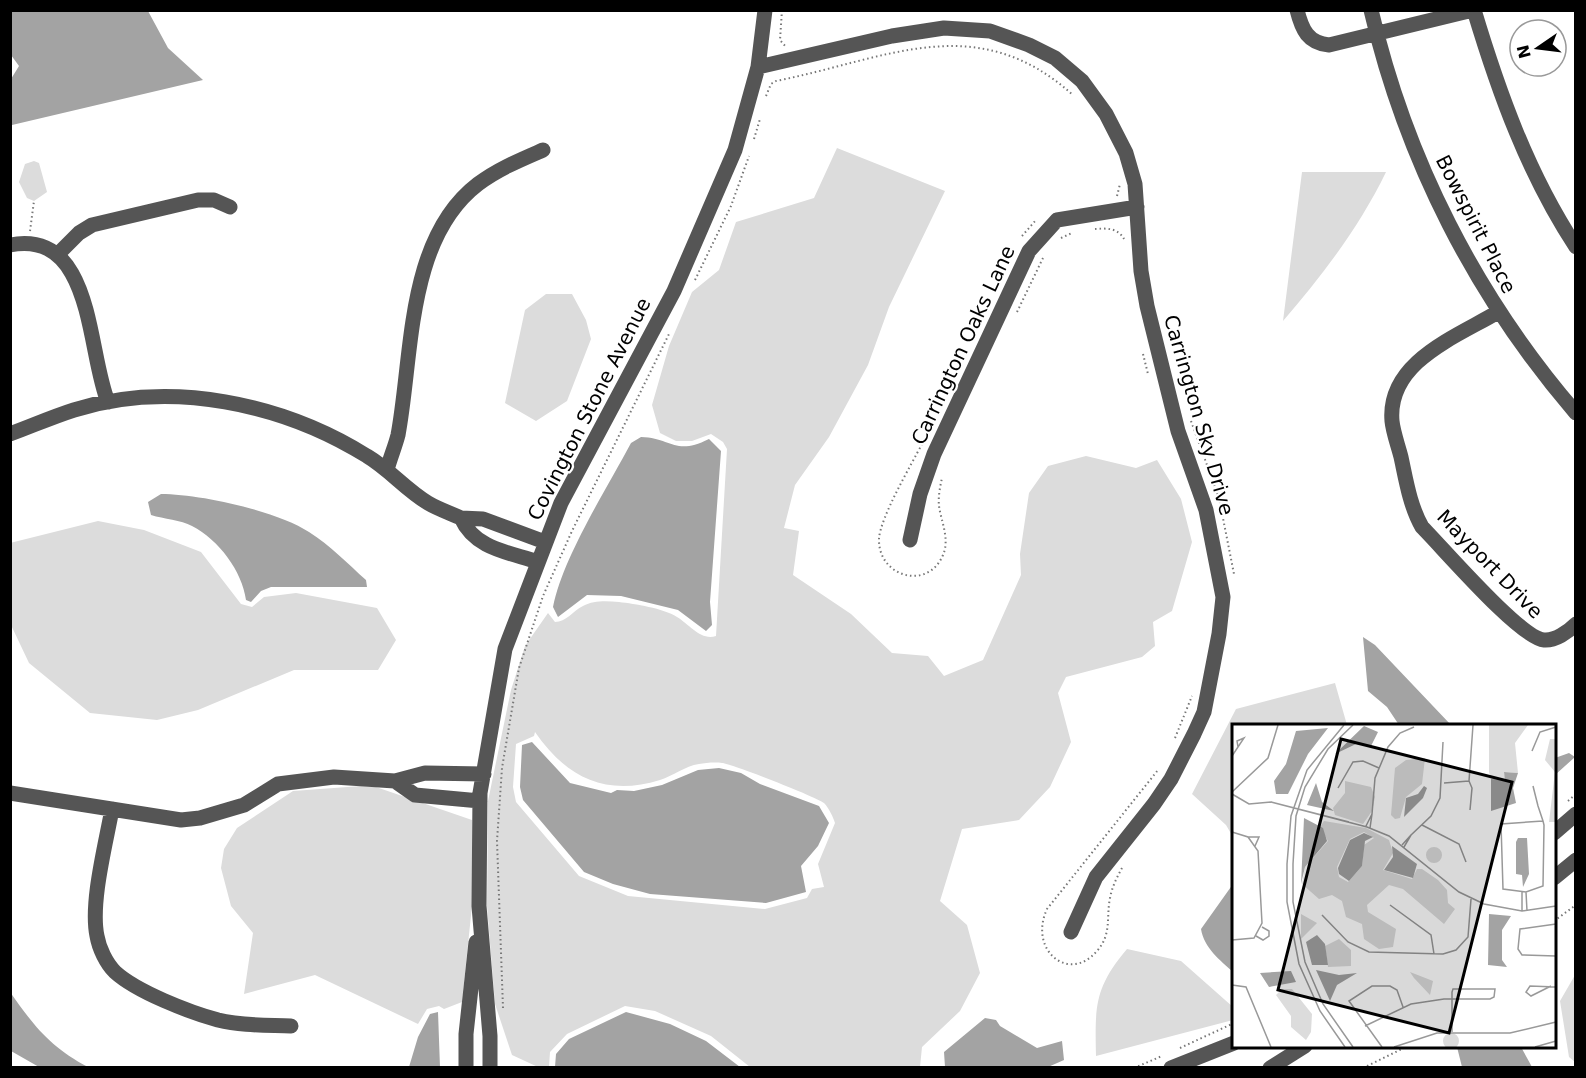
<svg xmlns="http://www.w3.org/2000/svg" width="1586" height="1078" font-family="'DejaVu Sans',sans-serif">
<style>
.green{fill:#dcdcdc;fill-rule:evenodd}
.water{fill:#a3a3a3}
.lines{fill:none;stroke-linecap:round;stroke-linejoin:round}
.path{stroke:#777;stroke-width:2;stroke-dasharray:1.5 3;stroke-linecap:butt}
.minor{stroke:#555;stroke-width:15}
.labels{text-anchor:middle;stroke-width:4.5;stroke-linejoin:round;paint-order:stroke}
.street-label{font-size:20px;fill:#000;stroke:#fff}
.inset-road{fill:none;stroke:#999;stroke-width:1.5}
.view{fill:#000;fill-opacity:0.15;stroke:#000;stroke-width:3}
.inset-edge{fill:none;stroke:#000;stroke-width:3}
</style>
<rect width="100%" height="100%" fill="#fff"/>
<path class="green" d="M837 148 945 191 889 307 868 365 829 437 795 485 784 528 799 531 793 575 851 614 892 653 928 656 944 676 983 660 1021 575 1020 554 1029 493 1048 466 1086 456 1136 468 1157 460 1181 499 1192 542 1172 611 1153 622 1155 646 1142 657 1066 677 1058 693 1071 742 1050 787 1019 820 962 829 940 901 967 925 980 973 960 1011 922 1047 920 1067H750L711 1036 655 1011 625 1006 567 1034 550 1052 549 1067H538L512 1055 495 1004 487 906 488 801 511 690 525 646 548 613 555 622C566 622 573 611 583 606 594 600 607 601 619 602 635 604 663 608 677 617 690 625 701 641 716 636L727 449 723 442 711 434 692 441H676L660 433 652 405 669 346 692 292 719 270 736 222 814 198ZM535 732C566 777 605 797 660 780 673 776 685 766 699 764 705 763 715 762 722 763 730 763 819 798 824 803 829 808 833 817 835 823L818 864 824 887 812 889 807 898 765 909 628 896 579 876 516 802 513 787 516 744 534 736Z
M34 161 39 163 47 192 34 201 27 198 19 182 25 164Z
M1302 172H1386C1360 226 1322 276 1283 321Z
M546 294H572L586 320 591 339 567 401 536 421 505 403 525 310Z
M98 521 144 530 201 552 241 604 252 607 264 597 296 593 377 608 396 640 378 670H294L198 710 157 720 90 713 29 663 11 625 10 543Z
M1335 683 1347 725 1234 726 1233 837 1226 825 1192 794 1236 709Z
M361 786 376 787 472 820V906L462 1002 444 1009 439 1006 427 1009 418 1024 315 975 244 994 253 933 231 906 221 868 224 849 237 828 293 791Z
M1127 949 1181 961 1233 1007V1020L1096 1056C1095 1007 1094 988 1127 949Z
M1575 975V1062L1569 1057 1560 1001Z"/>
<path class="water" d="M11 10 148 11 168 48 203 80 12 125 11 79 19 66 11 55Z
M641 437C672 438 675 456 709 439L721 451 710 602 712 625 706 631 678 610 621 596 587 595 558 617 553 607C563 557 606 490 631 443Z
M161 494C200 494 277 511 309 532 330 545 348 564 366 580L367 587H271L261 591 251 602 246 600C242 571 219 540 192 526 181 520 164 519 151 515L148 502Z
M1363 637 1375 645 1451 725H1399L1387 707 1368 691Z
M532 742 570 783 611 793 617 790 634 791 662 785 698 770 719 768 741 773 760 784 819 806 829 823 818 846 801 866 806 892 766 903 650 894 613 884 584 872 523 800 520 787 522 745Z
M1569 753 1575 757 1555 775V758Z
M1233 884V972C1220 960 1204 948 1201 929Z
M10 992C34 1026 50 1047 88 1067H39L11 1051Z
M438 1012 440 1067H409L418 1037 430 1014Z
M626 1012 670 1024 706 1041 740 1067H555L556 1054 569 1039Z
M985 1018 996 1020 1000 1026 1037 1048 1062 1041 1064 1060 1048 1067H945L944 1052Z
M1457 1047H1521L1532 1067H1462Z"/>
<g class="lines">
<path class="path" d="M782 10 780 40 786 47
M766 96 771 84 776 81C887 59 976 8 1073 95
M754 139 760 119
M1117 196 1120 184
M1095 229C1107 228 1118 228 1124 239
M30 231 34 201
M1022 236 1036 220
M1061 238 1072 233
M695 280 731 206 749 156
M1017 312 1043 258
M1143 354 1148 374
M1191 421 1219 498 1234 574
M922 444C911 465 880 518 879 539 878 577 928 591 943 555 950 539 941 521 939 506 938 497 940 487 942 478
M1175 738 1192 696
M1568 801 1576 794
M1122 868C1117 877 1112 887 1110 898 1106 918 1112 934 1097 951 1069 984 1028 950 1047 909L1158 770
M1554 921 1576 905
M503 1008 497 841 502 768 519 668 543 596 572 531 669 334
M1180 1048 1234 1023
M1134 1068 1162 1056
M1363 1068 1408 1046"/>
<path class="minor" d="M1297 10C1302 30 1308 43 1329 45L1473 10
M1371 10C1406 160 1476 297 1576 413
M1474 10C1499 93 1528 174 1576 247
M758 67 892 36 944 28 990 31 1029 45 1055 58 1082 81 1106 114 1126 153 1135 184 1141 271 1147 306 1178 431 1206 510 1223 597 1219 634 1204 712 1194 734 1171 779 1154 804 1096 877 1071 932
M10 245C94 229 87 351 108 402
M58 254 79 233 92 225 198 200H214L230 207
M1498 312C1456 337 1387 362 1392 421 1393 432 1398 445 1401 457 1406 480 1410 506 1422 527 1443 548 1520 638 1544 640 1555 641 1568 632 1576 624
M10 434C32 426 52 417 74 410 171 380 282 403 367 456 389 469 406 490 428 503 438 509 450 513 461 518
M387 470C390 458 395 447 398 435 413 355 406 239 478 184 498 169 520 160 543 150
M910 540 920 494 934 454 1029 251 1057 220 1137 207
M538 562C508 552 475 549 461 518L483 519 545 542
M10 793 181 820 200 818 244 805 278 784 334 777 395 781
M480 801 415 795 395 781 425 773 484 774
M112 809C106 843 90 903 97 936 99 948 106 963 115 972 137 992 189 1012 218 1020 242 1026 267 1025 291 1026
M1554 833 1576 814
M1554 878 1576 860
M466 1068V1034L476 942
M490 1068V1036L479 906 480 793 505 649 561 503 674 291 735 150 758 67 765 10
M1171 1068 1234 1043
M1270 1068 1305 1046"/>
</g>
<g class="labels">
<g class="street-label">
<text transform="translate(1476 224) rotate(63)" y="7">Bowspirit Place</text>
<text transform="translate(963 345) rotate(-65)" y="7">Carrington Oaks Lane</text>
<text transform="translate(589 409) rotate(-63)" y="7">Covington Stone Avenue</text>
<text transform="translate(1199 415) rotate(74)" y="7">Carrington Sky Drive</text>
<text transform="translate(1490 564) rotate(46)" y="7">Mayport Drive</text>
</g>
</g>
<g transform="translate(1232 724)">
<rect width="324" height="324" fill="#fff"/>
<path d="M257 1H296L283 19 286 49 272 48 274 56 268 58 259 55 257 48ZM318 15H324V98H317L323 48 313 36ZM193 34 190 60 174 73 168 94 163 95 159 91 163 44 174 36ZM113 57 139 63 143 73 140 87 131 100 103 91 101 84 113 69ZM92 97 134 104 157 116 161 129 151 146 180 155 185 145H190L206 156 215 166 216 179 223 185 212 200 171 165 157 161 135 181 136 188 164 205 161 223 147 225 132 215 130 200 114 193 110 177 100 171 87 175 70 160 73 143 96 117 88 103ZM132 108 142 114 132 121 130 142 116 158 107 153 105 143 118 115ZM194 131a8 8 0 1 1 16 0a8 8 0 1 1-16 0ZM69 190 85 199 69 215ZM107 215 119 226V242L96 243 93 222ZM178 248 201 257 198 271 182 254ZM50 265H60L80 290 79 308 74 316 59 303V292L44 271ZM211 317a8 8 0 1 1 16 0a8 8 0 1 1-16 0Z" fill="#dcdcdc" fill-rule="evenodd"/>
<path d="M132 2 146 8 139 22 124 20 103 30ZM96 4 76 30 56 70H44L42 57 54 40 64 7ZM272 48 286 49 281 64 284 79 259 87V55L273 56ZM84 59 90 78 102 87 75 81ZM192 62 195 64 191 74 172 93 174 74 186 70ZM72 94 91 104 95 117 73 143 69 160ZM132 109 141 113 133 117 130 142 117 157 107 150 106 144 118 116ZM295 114 297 150 291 163 290 151 284 150V118L286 114ZM160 122 185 140 181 154 152 146 161 133ZM257 190 279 192 270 206V236L275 243 256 241ZM85 211 93 220 96 241H80L74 218ZM84 246 107 251 125 249 105 261 98 277ZM59 247 64 258 37 263 28 249Z" fill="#a3a3a3"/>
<path class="inset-road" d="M112 1 75 46 59 92 55 140V178L67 240 88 287 113 323M300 27 308 8 324 3M0 32 12 14 5 17 6 23M237 57 241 1M237 57 240 64 238 86M212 59 237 57M301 62 306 82 311 97 312 101 311 162 294 168 271 165 269 100 311 97M106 64 121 38 131 37 147 44M0 68 36 34 46 1M0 70 17 80 39 78M140 90 143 54 156 23 168 9 182 3M117 98 39 78 135 103 157 112 227 168 252 180 290 187 324 182M190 101 227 120 234 138M134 102 140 90 138 104M0 108 16 113 26 127 30 199 22 214 0 216M179 111 199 92 208 74 211 18M16 113H27L23 122M170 121 179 111 172 123M294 168 295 187M158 181 199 211 202 230M290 187V168M90 191 116 218 137 228 211 230 224 226 236 213 239 175M324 200 288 205 286 225 290 231 324 232M24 212 31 216 37 212V207L30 203M0 261 14 263 39 323M319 262 299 272 294 268 298 262 324 263M133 302 179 280 212 275H258L262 273 263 265H221L220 268V308M121 323 91 280 73 238 61 178V140L64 92 73 63 96 25 121 1M150 323 117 277 140 262H158L165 266 171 283M162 323 205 309H278L324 298M303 323 324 317"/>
<path class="view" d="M109 15 280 58 217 309 46 266Z"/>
<rect width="324" height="324" class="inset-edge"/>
</g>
<rect width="1586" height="1078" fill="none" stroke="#000000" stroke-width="24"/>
<g transform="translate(1538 48) rotate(256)"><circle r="28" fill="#ffffff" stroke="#999999" stroke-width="1.5"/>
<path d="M0-4.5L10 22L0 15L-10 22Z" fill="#000000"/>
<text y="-9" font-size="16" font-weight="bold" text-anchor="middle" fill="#000000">N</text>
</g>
</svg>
